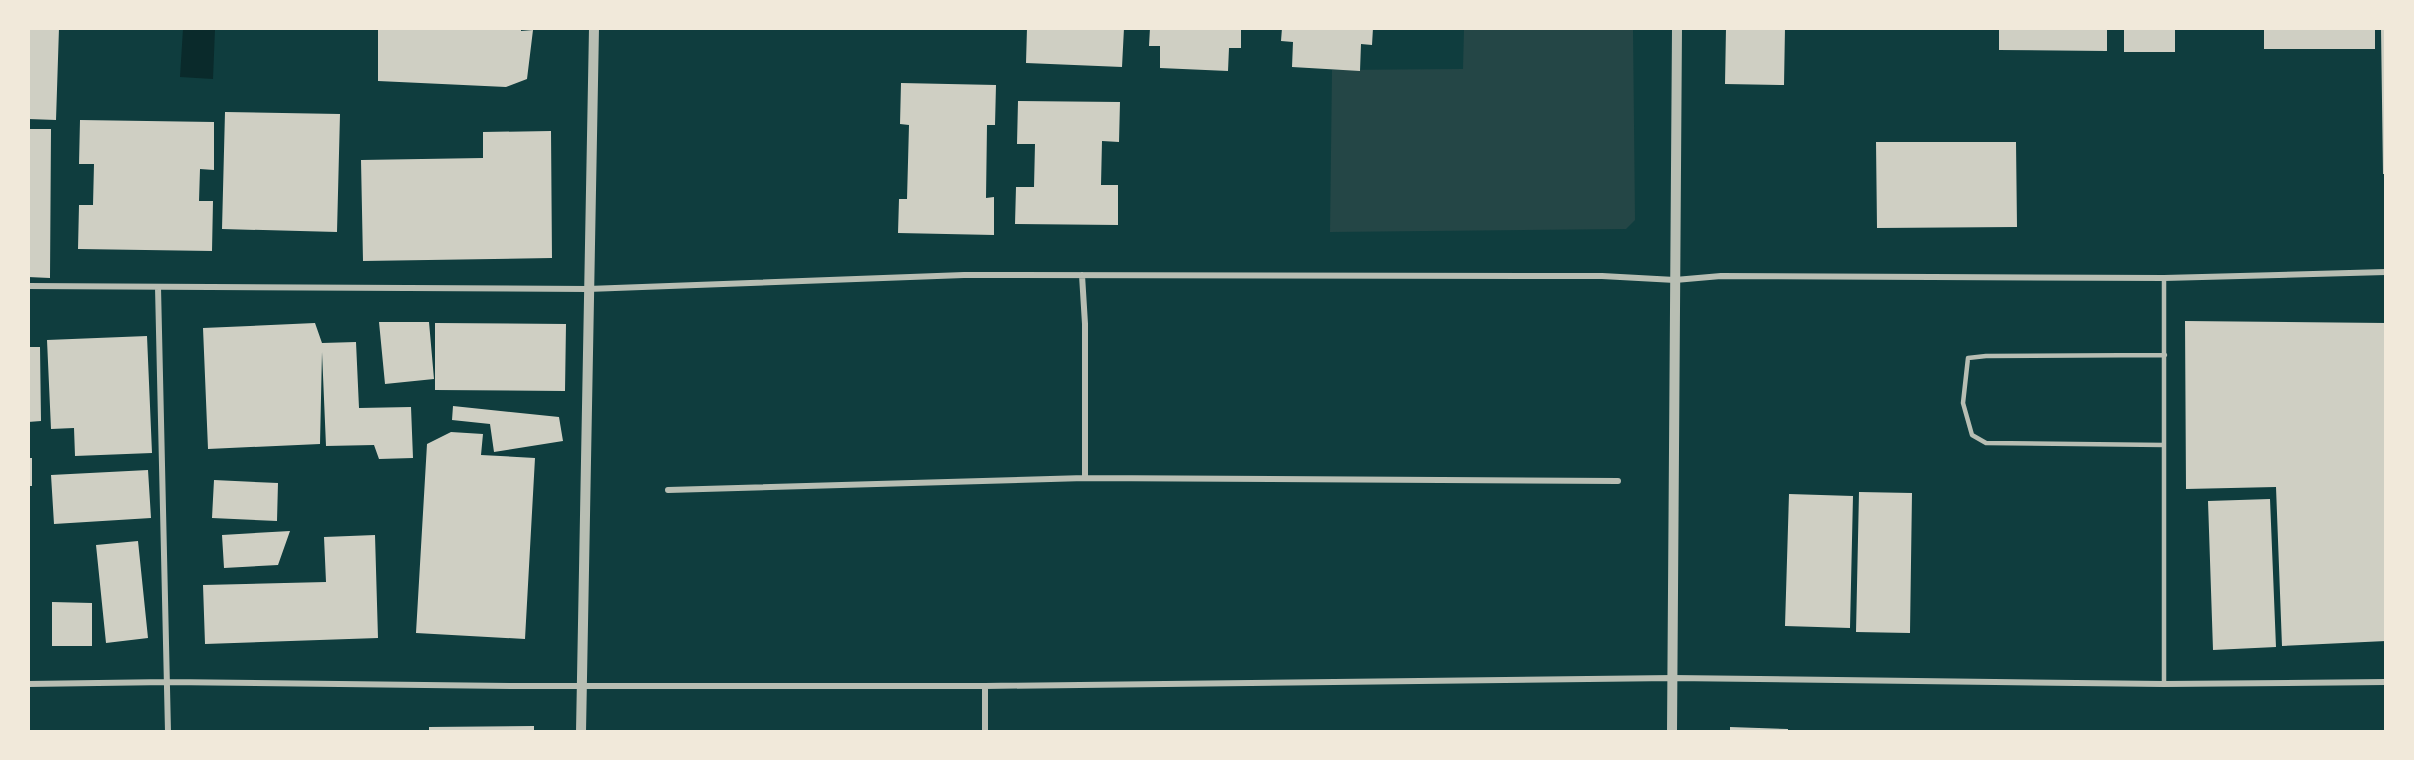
<svg xmlns="http://www.w3.org/2000/svg" width="2414" height="760" font-family="Figtree,sans-serif">
<style>
.green{fill:#244646}
.water{fill:#0a2a2b}
.building{fill:#cfcfc3}
.lines{fill:none;stroke-linecap:round;stroke-linejoin:round}
.service{stroke:#b8beb3;stroke-width:4.5}
.minor{stroke:#b8beb3;stroke-width:6}
.tertiary{stroke:#b8beb3;stroke-width:10}
</style>
<rect width="100%" height="100%" fill="#0f3d3e"/>
<path class="green" d="M1464 29H1633L1635 220 1626 229 1330 232 1332 70 1463 69Z"/>
<path class="water" d="M183 29H215L213 79 180 77Z"/>
<path class="building" d="M28 28H59L56 120 28 119Z
M378 28H521V31L533 30 527 79 506 87 378 81Z
M1027 28H1124L1122 67 1026 63Z
M1150 28H1241V48H1229L1228 71 1160 68V46H1149Z
M1282 28H1373L1372 45 1361 44 1360 71 1292 67 1293 42 1281 41Z
M1726 28H1785L1784 85 1725 84Z
M1999 28H2107V51L1999 50Z
M2124 28H2175V52H2124Z
M2264 28H2375V49H2264Z
M2381 28H2386V174H2383Z
M901 83 996 85 995 125H987L986 198 994 197V235L898 233 899 199H907L909 125 900 124Z
M1018 101 1120 102 1119 142 1102 141 1101 185H1118V225L1015 224 1016 187H1034L1035 144H1017Z
M225 112 340 114 337 232 222 229Z
M80 120 214 122V170L200 169 199 201H213L212 251 78 249 79 205H93L94 164H79Z
M28 129H51L50 278 28 277Z
M551 131 552 258 363 261 361 160 483 158V132Z
M1876 142H2016L2017 227 1877 228Z
M2185 321 2386 323V641L2282 646 2276 487 2186 489Z
M379 322H429L434 379 385 384Z
M315 323 322 343 356 342 359 408 411 407 413 458 379 459 374 445 326 446 322 352 320 444 208 449 203 328Z
M435 323 566 324 565 391 435 390Z
M147 336 152 453 75 456 74 428 51 429 47 340Z
M28 347H40L41 421 28 422Z
M453 406 559 417 563 441 494 452 490 424 452 420Z
M451 432 483 434 481 455 535 458 525 639 416 633 427 444Z
M28 458H32V486H28Z
M148 470 151 518 54 524 51 475Z
M214 480 278 483 277 521 212 518Z
M1859 492 1912 493 1910 633 1856 632Z
M1789 494 1853 496 1850 628 1785 626Z
M2270 499 2276 647 2213 650 2208 501Z
M290 531 278 565 224 568 222 535Z
M375 535 378 638 205 644 203 585 326 582 324 537Z
M138 541 148 638 106 643 96 545Z
M52 602 92 603V646H52Z
M534 726V732H429V727Z
M1730 727 1788 729V732H1730Z"/>
<g class="lines">
<path class="service" d="M2164 278V684
M2164 445 1986 443 1972 435 1963 403 1968 358 1986 356 2165 355"/>
<path class="minor" d="M1082 275 1085 324V478
M28 286 588 289 964 275 1602 276 1675 280 1721 276 2164 278 2386 272
M158 287 168 732
M668 490 1085 478 1618 481
M28 684 168 682 515 686H985L1673 678 2164 684 2386 682
M985 686V732"/>
<path class="tertiary" d="M581 732 594 28
M1672 732 1677 28"/>
</g>
<rect width="2414" height="760" fill="none" stroke="#f1e9da" stroke-width="60"/>
</svg>
